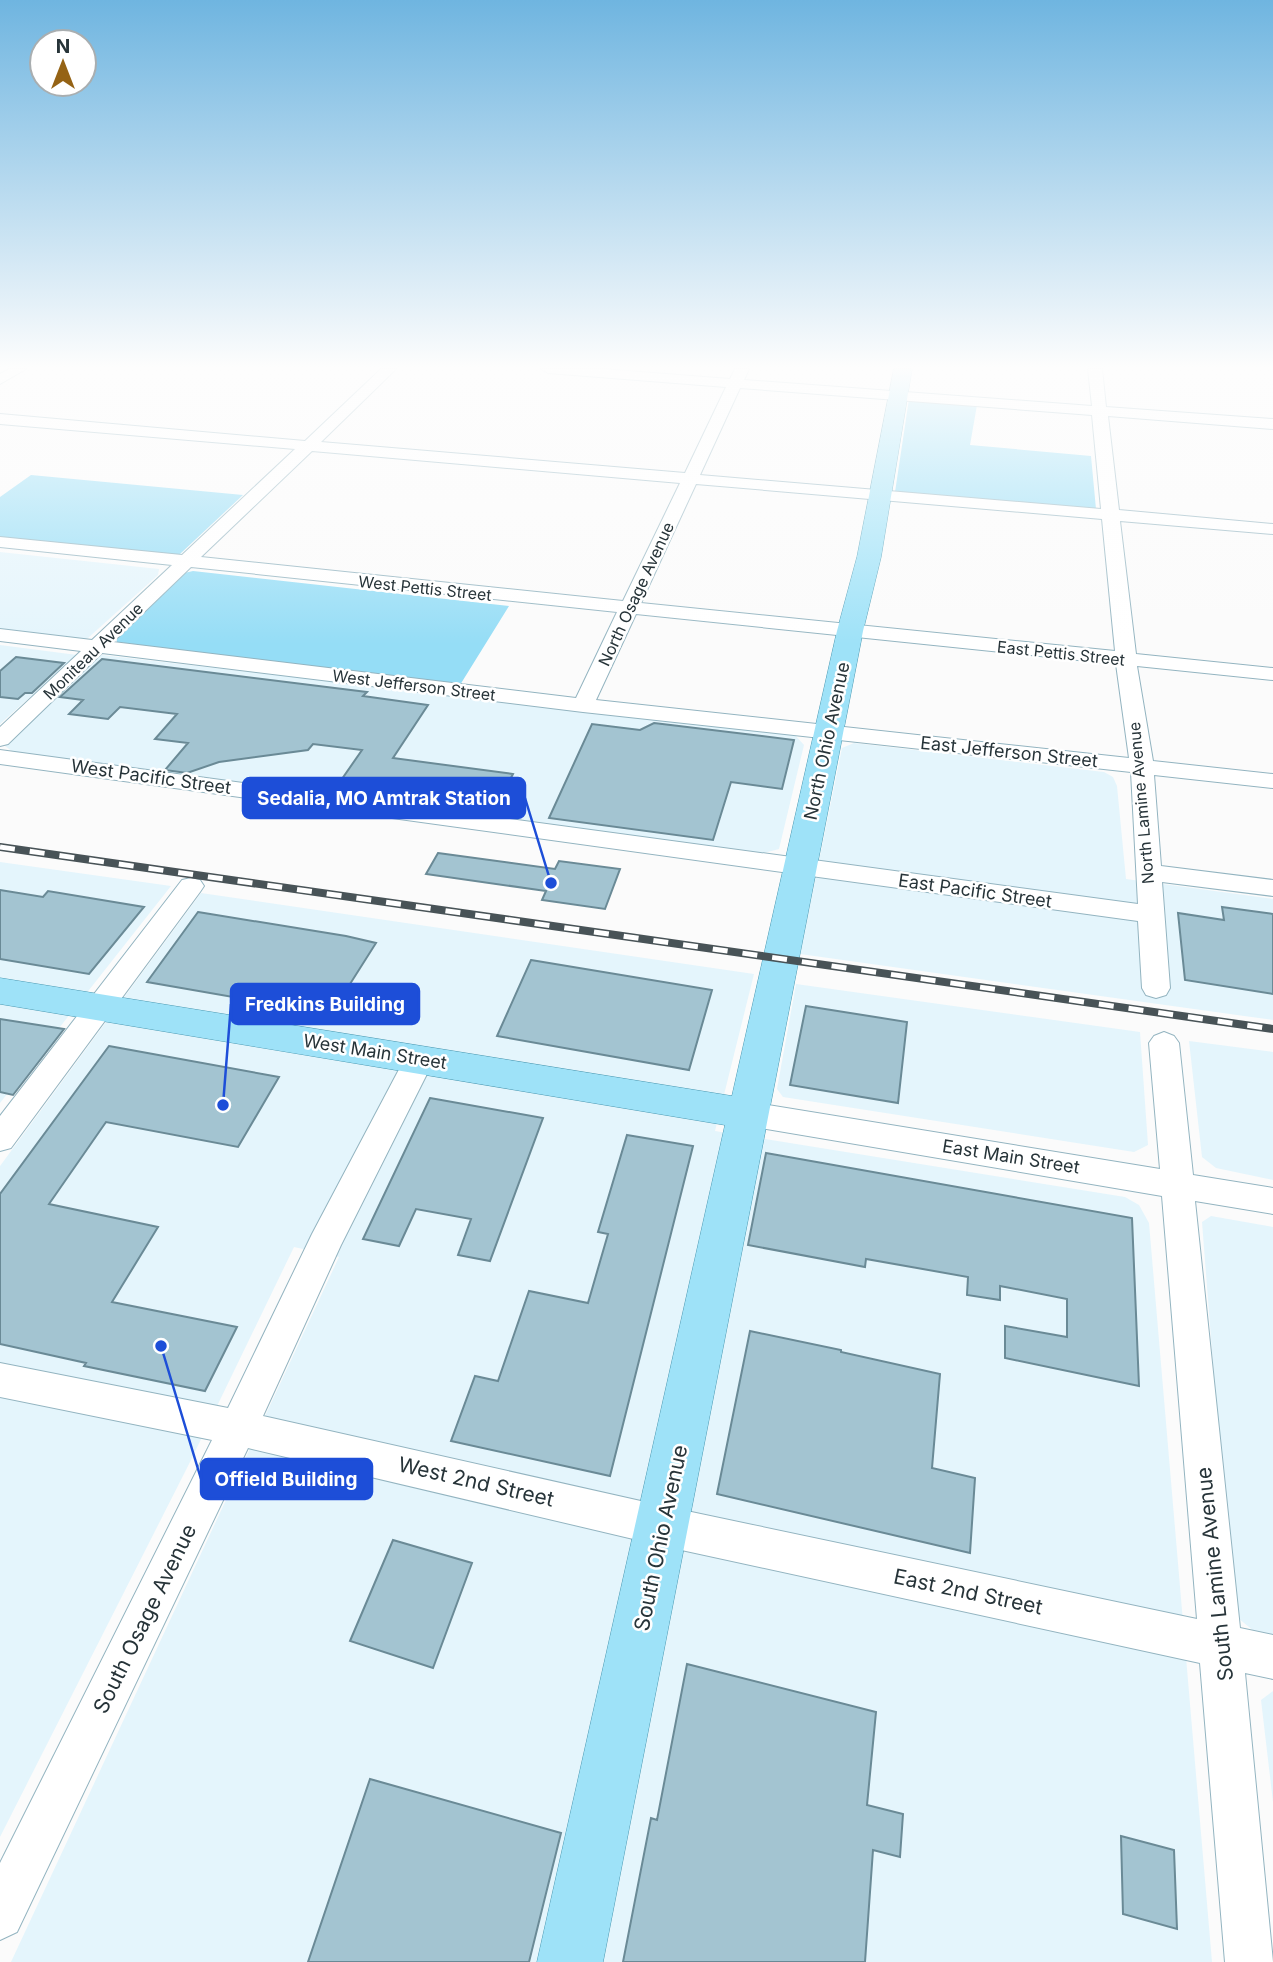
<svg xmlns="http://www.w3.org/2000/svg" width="1273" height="1962" font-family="Inter,sans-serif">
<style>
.built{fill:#e4f5fc}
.green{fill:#95ddf6}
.building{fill:#a3c4d1;stroke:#6a8a96;stroke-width:2}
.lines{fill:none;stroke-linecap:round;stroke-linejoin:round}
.minor-casing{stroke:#93b4c0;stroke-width:2}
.major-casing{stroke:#4b99b2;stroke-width:1}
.minor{fill:#fff;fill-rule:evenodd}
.major{fill:#9ee2f8;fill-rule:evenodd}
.rail-casing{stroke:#485357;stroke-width:8}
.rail{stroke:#fff;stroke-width:5;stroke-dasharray:15;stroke-linecap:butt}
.labels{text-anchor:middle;stroke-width:5;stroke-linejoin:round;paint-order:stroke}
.far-street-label{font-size:16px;fill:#273439;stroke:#fff}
.street-label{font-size:18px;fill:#273439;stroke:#fff}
.near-street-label{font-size:21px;fill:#273439;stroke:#fff}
.leader{fill:none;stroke:#1d4ed8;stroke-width:2.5}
.callout-dot{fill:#1d4ed8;stroke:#fff;stroke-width:2.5}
.callout{fill:#1d4ed8;stroke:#1d4ed8;stroke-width:2.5}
.callout-label{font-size:19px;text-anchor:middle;font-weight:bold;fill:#fff}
</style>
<rect width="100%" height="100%" fill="#fbfbfb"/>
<path class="built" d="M0 552 159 569 158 575 88 638 75 642 0 633Z
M0 645 77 655 0 724Z
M102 655 795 735 804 745 779 849 764 853 13 752 5 746 9 739 95 657Z
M854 743 1104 772 1113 777 1117 786 1126 879 1273 899V1020L800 954 842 748Z
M0 862 171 886 0 1103Z
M201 893 754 974 715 1131 1125 1197 1139 1205 1149 1223 1212 1962H11L339 1257 294 1247 189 1464 0 1837V1166Z
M796 984 1140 1032 1148 1145 1134 1152 783 1097 777 1089Z
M1189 1041 1273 1052V1180L1216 1168 1202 1157Z
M1211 1216 1273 1227V1636L1255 1632 1238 1618 1231 1597 1202 1222Z
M1273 1691V1802L1261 1700Z"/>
<path class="green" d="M909 399 977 405 970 445 1091 456 1096 509 895 492Z
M31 475 243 495 180 554 169 558 0 539V497Z
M193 571 509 606 460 685 117 642 116 633 180 574Z"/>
<path class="building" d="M16 657 64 663 32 693H25L18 699 0 697V671Z
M102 659 367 692 363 696 428 705 393 758 513 774 494 810 335 789 362 750 313 744 308 750 219 762 187 773 165 770 188 743 155 739 177 714 120 707 108 719 69 714 83 700 60 697Z
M654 723 794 740 782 789 731 782 713 840 549 818 592 724 640 730Z
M438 853 555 869 559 861 620 869 605 909 542 900 546 891 426 874Z
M0 890 43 897 48 891 144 907 89 974 0 959Z
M1222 907 1273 914V994L1185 980 1178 913 1224 920Z
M198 912 346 936 376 943 331 1014 147 982Z
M531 960 712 990 689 1070 497 1036Z
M806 1006 907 1022 898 1103 790 1085Z
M0 1019 64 1029 13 1095 0 1092Z
M109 1046 279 1077 238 1147 106 1122 49 1204 158 1227 112 1302 237 1327 205 1391 84 1366 86 1363 0 1344V1194Z
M430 1098 543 1118 490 1261 458 1255 471 1219 416 1209 399 1246 363 1239Z
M627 1135 693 1146 610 1476 451 1441 475 1376 498 1381 529 1291 588 1303 608 1234 598 1232Z
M766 1153 1132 1218 1139 1386 1005 1358V1326L1067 1337V1299L1000 1286V1300L967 1295 968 1277 866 1259 865 1267 748 1245Z
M750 1331 841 1350V1352L940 1374 932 1468 975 1478 970 1553 717 1494Z
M393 1540 472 1563 433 1668 350 1641Z
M687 1664 876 1712 867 1805 903 1814 900 1857 873 1850 865 1962H623L651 1818 657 1820Z
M370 1779 561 1833 529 1962H308Z
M1121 1836 1174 1850 1177 1929 1123 1914Z"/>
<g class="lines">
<g class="minor-casing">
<path id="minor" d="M9 369H26L0 384V374Z
M381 369H396L321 442 685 473 726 387 548 373 541 369H602L730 379 735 369H749L744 380 1092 406 1088 369H1102L1106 407 1273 419V429L1108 416 1119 510 1273 524V534L1120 521 1136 654 1273 668V680L1137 666 1153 761 1273 774V788L1154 775 1161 866 1273 880V896L1162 882 1170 988 1166 995 1156 998 1146 995 1142 988 1138 921 0 764V750L1138 904 1131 772 583 712 102 653 8 744 0 746V727L81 651 0 641V629L92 640 172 565 0 547V537L182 555 295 449 0 424V414L305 441ZM740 388 1092 415 1101 509 700 475ZM312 451 680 483 623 601 201 557ZM696 484 1102 519 1115 651 641 603ZM191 567 617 612 576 698 113 642ZM636 614 1116 664 1129 758 596 700Z
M191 878 200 880 204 886 200 892 11 1148 0 1151V1116L182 880Z
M1164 1032 1174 1036 1179 1043 1193 1175 1273 1188V1214L1195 1201 1240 1628 1273 1635V1679L1245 1673 1273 1962H1225L1200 1663 663 1546 248 1448 17 1932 0 1940V1863L212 1440 0 1397V1363L228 1408 312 1234 404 1060 408 1052 419 1049 430 1052 434 1060 341 1245 263 1416 663 1506 1197 1619 1162 1196 749 1126 738 1122 733 1114 738 1106 749 1102 1160 1169 1149 1043 1154 1036Z"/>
</g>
<g class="major-casing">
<path id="major" d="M894 369H912L881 557 863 631 603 1962H537L725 1125 0 1004V978L732 1096 837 631 857 557Z"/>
</g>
<use href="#minor" class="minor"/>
<use href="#major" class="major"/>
<g class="rail-casing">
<path id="rail" d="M0 847 1273 1029"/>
</g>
<use href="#rail" class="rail"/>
</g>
<linearGradient id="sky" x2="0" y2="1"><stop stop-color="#6fb5e0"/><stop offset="0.57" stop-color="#fdfdfd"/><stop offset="1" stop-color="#fdfdfd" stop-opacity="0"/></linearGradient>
<rect width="1273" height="644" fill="url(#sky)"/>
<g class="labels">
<g class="far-street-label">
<text transform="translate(425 588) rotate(6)" y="6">West Pettis Street</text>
<text transform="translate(636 594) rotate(-65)" y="6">North Osage Avenue</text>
<text transform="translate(93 651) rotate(-44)" y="6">Moniteau Avenue</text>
<text transform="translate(1061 653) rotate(6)" y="6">East Pettis Street</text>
<text transform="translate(414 685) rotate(7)" y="6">West Jefferson Street</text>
<text transform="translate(1141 803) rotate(-95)" y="6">North Lamine Avenue</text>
</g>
<g class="street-label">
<text transform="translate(827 741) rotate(-78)" y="6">North Ohio Avenue</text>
<text transform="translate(1009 752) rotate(6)" y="6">East Jefferson Street</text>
<text transform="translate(151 777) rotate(8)" y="6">West Pacific Street</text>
<text transform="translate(975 891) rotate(8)" y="6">East Pacific Street</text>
<text transform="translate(375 1052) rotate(9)" y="6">West Main Street</text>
<text transform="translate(1011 1157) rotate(9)" y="6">East Main Street</text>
</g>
<g class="near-street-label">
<text transform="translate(476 1482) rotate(13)" y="7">West 2nd Street</text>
<text transform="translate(661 1538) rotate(-78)" y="7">South Ohio Avenue</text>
<text transform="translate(1215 1574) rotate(-96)" y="7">South Lamine Avenue</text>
<text transform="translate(968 1592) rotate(12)" y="7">East 2nd Street</text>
<text transform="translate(145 1619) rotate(-64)" y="7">South Osage Avenue</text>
</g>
</g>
<path class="leader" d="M551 883L525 798M223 1105L231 1004M161 1346L201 1479"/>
<g class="callout-dot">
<circle cx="551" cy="883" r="7"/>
<circle cx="223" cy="1105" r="7"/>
<circle cx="161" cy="1346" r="7"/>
</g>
<g class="callout">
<rect x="243" y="778" width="282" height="40" rx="7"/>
<rect x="231" y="984" width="188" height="40" rx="7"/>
<rect x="201" y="1459" width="171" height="40" rx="7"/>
</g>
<g class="callout-label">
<text x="384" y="805">Sedalia, MO Amtrak Station</text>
<text x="325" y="1011">Fredkins Building</text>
<text x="286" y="1486">Offield Building</text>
</g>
<g transform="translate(63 63)"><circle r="33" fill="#ffffff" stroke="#a9aeb0" stroke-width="2"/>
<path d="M0-5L12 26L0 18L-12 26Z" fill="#956315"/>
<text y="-10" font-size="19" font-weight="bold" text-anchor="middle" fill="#273439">N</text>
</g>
</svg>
